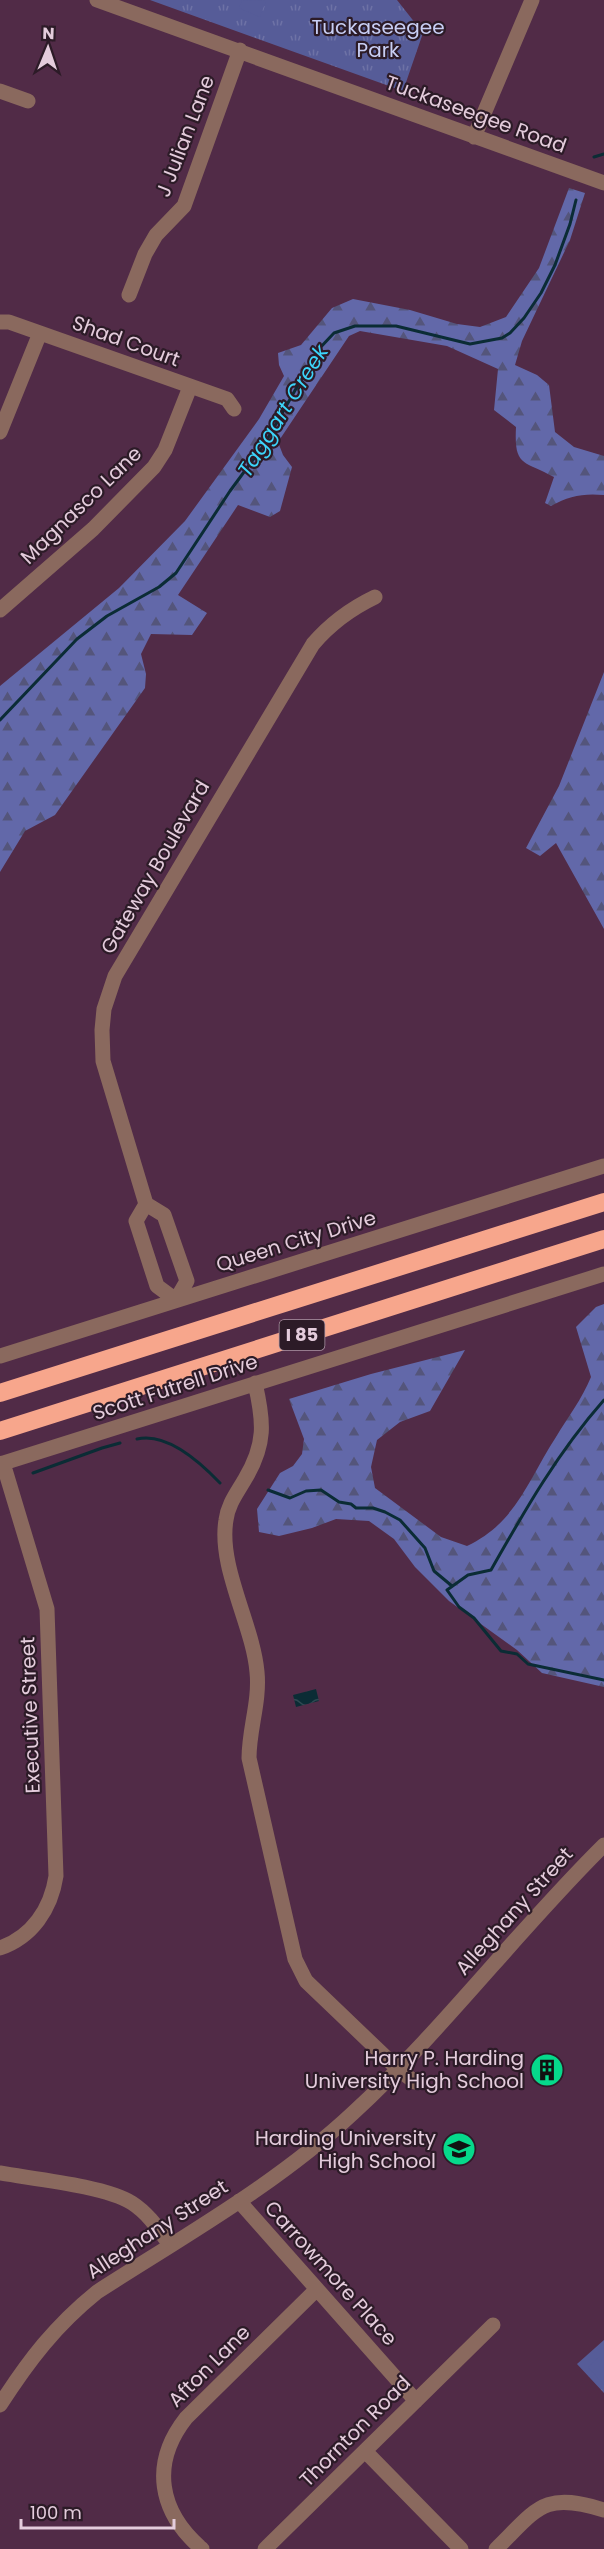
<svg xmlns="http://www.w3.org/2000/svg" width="604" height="2549" font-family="Poppins,sans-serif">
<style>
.forest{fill:url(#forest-firs)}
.park{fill:url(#park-tufts)}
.pitch{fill:#565c98}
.water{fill:url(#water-waves)}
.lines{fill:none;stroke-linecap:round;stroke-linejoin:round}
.stream{stroke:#0b2c35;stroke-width:3}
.minor{stroke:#8a695e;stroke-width:15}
.highway{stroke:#f7a68c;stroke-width:18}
.labels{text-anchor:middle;stroke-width:4.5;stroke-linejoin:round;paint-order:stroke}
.shield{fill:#2c1b27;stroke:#ad97a6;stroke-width:1.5}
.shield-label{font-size:18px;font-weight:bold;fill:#e4ccdc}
.park-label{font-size:20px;fill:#c8cef4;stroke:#2c1b27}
.street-label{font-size:20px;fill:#e4ccdc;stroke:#2c1b27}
.poi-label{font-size:20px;fill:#e4ccdc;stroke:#2c1b27;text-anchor:end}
.water-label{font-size:21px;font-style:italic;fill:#3cd5fa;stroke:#2c1b27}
</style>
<defs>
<pattern id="forest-firs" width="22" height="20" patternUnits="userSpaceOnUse" patternTransform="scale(1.5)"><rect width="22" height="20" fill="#6268a9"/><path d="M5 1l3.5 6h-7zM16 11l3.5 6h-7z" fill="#54557b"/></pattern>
<pattern id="park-tufts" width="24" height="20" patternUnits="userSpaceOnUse" patternTransform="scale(1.5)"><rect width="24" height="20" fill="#565c98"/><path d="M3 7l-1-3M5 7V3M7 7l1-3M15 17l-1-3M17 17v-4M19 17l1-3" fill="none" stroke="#6e72a6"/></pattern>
<pattern id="water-waves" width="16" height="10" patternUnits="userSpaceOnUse" patternTransform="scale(1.5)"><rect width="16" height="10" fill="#0b2c35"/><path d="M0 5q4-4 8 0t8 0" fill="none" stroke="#2e4952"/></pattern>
</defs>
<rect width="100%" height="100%" fill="#512b47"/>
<path class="forest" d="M569 188 585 193 570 240 522 341 515 365 537 375 549 385 555 432 574 447 604 456V495C583 493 569 496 551 506L545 503 554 477C523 460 514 467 516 427L494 410 498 369 447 346 360 331 349 336 278 442 283 455 292 467 280 511 270 517 238 505 178 595 207 613 192 635 151 634 141 654 146 674 145 688 55 815 25 831 0 872V686L119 588 185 521 259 419 284 376 279 365 278 353 301 345 332 308 353 299 410 310 457 324 480 327 506 317 539 268Z
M604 672V929L556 843 540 856 526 848 559 786Z
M604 1304V1687L542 1673 517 1650 449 1601 415 1567 394 1539 369 1521 336 1519 312 1528 279 1536 259 1532 257 1509 280 1473 293 1466 302 1454 304 1439 289 1399 371 1374 465 1350 430 1411 400 1422 377 1440 371 1467 375 1488 441 1537 467 1546C516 1523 528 1480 556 1437 568 1417 582 1399 591 1377L576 1327 596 1307Z"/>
<path class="park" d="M150 0H397L423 33 403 91Z
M604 2340V2393L577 2364Z"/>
<path class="pitch" d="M242 0 266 1 260 17 239 8Z
M600 2356 604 2360V2385L588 2367Z"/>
<path class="water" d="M316 1689 319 1701 296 1707 293 1695Z"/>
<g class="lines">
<path class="stream" d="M594 157 604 154
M0 720 77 639 107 616 159 587 176 573 230 491 264 445 318 350 334 333 355 326H396L470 344 502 338 510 333 524 318 541 293 555 265 570 224 576 200
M604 1400C558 1452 525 1510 491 1570L468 1575 447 1590 459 1607 474 1618 501 1651 517 1654 528 1664 604 1680
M137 1439C167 1432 200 1462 220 1483
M33 1473 102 1448 120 1443
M268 1490 290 1498 306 1491 321 1490 339 1502 351 1504 356 1508H373L385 1512 400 1520 425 1548 434 1571 452 1586"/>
<path class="minor" d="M97 0 604 183
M0 91 28 101
M474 137 532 0
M129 295 145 254 156 235 184 206 240 50
M0 322H9L227 399 234 409
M0 432 40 333
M0 610 93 529 154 467 165 450 190 387
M146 1204 136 1221 157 1286 176 1300 187 1281 164 1215 146 1204 103 1061 102 1030 104 1009 115 976 313 644C331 623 350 609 375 597
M0 1356 604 1166
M255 1383C264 1422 266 1444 245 1479 237 1493 228 1504 226 1520 218 1567 253 1625 257 1672 260 1701 249 1729 249 1758L295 1959 306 1981 399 2070 415 2082
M0 1464 604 1274
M0 1948C32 1937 51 1909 56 1876L47 1609 3 1463
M0 2173C34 2179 105 2186 132 2203 149 2214 159 2230 170 2245
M239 2201 416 2401
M0 2405C29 2360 55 2326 97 2292 184 2236 277 2184 353 2113 443 2030 517 1931 604 1845
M365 2451 461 2549
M202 2549C159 2512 150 2464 186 2418L317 2289
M265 2549 493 2325
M496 2549C538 2508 543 2491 604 2510"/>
<path class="highway" d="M0 1393 604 1202
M0 1431 604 1239"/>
</g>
<defs>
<g id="building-disc" transform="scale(1.725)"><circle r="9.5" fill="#06d98b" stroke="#2c1b27"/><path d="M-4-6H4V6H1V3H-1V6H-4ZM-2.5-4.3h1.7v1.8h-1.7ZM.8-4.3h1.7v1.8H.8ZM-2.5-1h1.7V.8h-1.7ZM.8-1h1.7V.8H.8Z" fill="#111"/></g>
<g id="school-disc" transform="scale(1.725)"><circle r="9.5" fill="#06d98b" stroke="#2c1b27"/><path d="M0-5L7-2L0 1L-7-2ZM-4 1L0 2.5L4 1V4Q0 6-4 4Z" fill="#111"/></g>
</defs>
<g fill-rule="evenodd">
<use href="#building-disc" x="547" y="2070"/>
<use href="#school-disc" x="459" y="2149"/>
</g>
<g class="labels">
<rect class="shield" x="279.5" y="1320" width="45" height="30" rx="4.5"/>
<g class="shield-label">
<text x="302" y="1341">I 85</text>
</g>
<g class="park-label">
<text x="378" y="34">Tuckaseegee<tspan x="378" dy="23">Park</tspan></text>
</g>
<g class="street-label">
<text transform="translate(476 114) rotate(20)" y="7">Tuckaseegee Road</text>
<text transform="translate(185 136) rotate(-69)" y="7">J Julian Lane</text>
<text transform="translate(126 341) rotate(20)" y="7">Shad Court</text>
<text transform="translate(81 505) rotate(-44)" y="7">Magnasco Lane</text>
<text transform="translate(155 867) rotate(-60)" y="7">Gateway Boulevard</text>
<text transform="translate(296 1241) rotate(-17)" y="7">Queen City Drive</text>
<text transform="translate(175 1387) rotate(-18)" y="7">Scott Futrell Drive</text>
<text transform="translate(30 1715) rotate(-92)" y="7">Executive Street</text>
<text transform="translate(514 1911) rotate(-48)" y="7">Alleghany Street</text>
<text transform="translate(157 2229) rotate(-33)" y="7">Alleghany Street</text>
<text transform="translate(331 2273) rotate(48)" y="7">Carrowmore Place</text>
<text transform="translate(209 2366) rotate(-45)" y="7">Afton Lane</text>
<text transform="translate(355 2431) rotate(-45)" y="7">Thornton Road</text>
</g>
<g class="poi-label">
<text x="524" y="2065">Harry P. Harding<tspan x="524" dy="23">University High School</tspan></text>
<text x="436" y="2145">Harding University<tspan x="436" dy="23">High School</tspan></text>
</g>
<g class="water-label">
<text transform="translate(283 411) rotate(-58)" y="7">Taggart Creek</text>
</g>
</g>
<g transform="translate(48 48) rotate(2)" stroke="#2c1b27" stroke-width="4.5" paint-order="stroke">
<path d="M0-4.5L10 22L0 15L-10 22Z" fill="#e4ccdc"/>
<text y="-9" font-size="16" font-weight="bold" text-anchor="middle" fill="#e4ccdc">N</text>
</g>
<path d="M21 2519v9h153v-9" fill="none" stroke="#e4ccdc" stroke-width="3"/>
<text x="30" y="2519" font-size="18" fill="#e4ccdc" stroke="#2c1b27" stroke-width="4.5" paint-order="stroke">100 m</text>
</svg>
